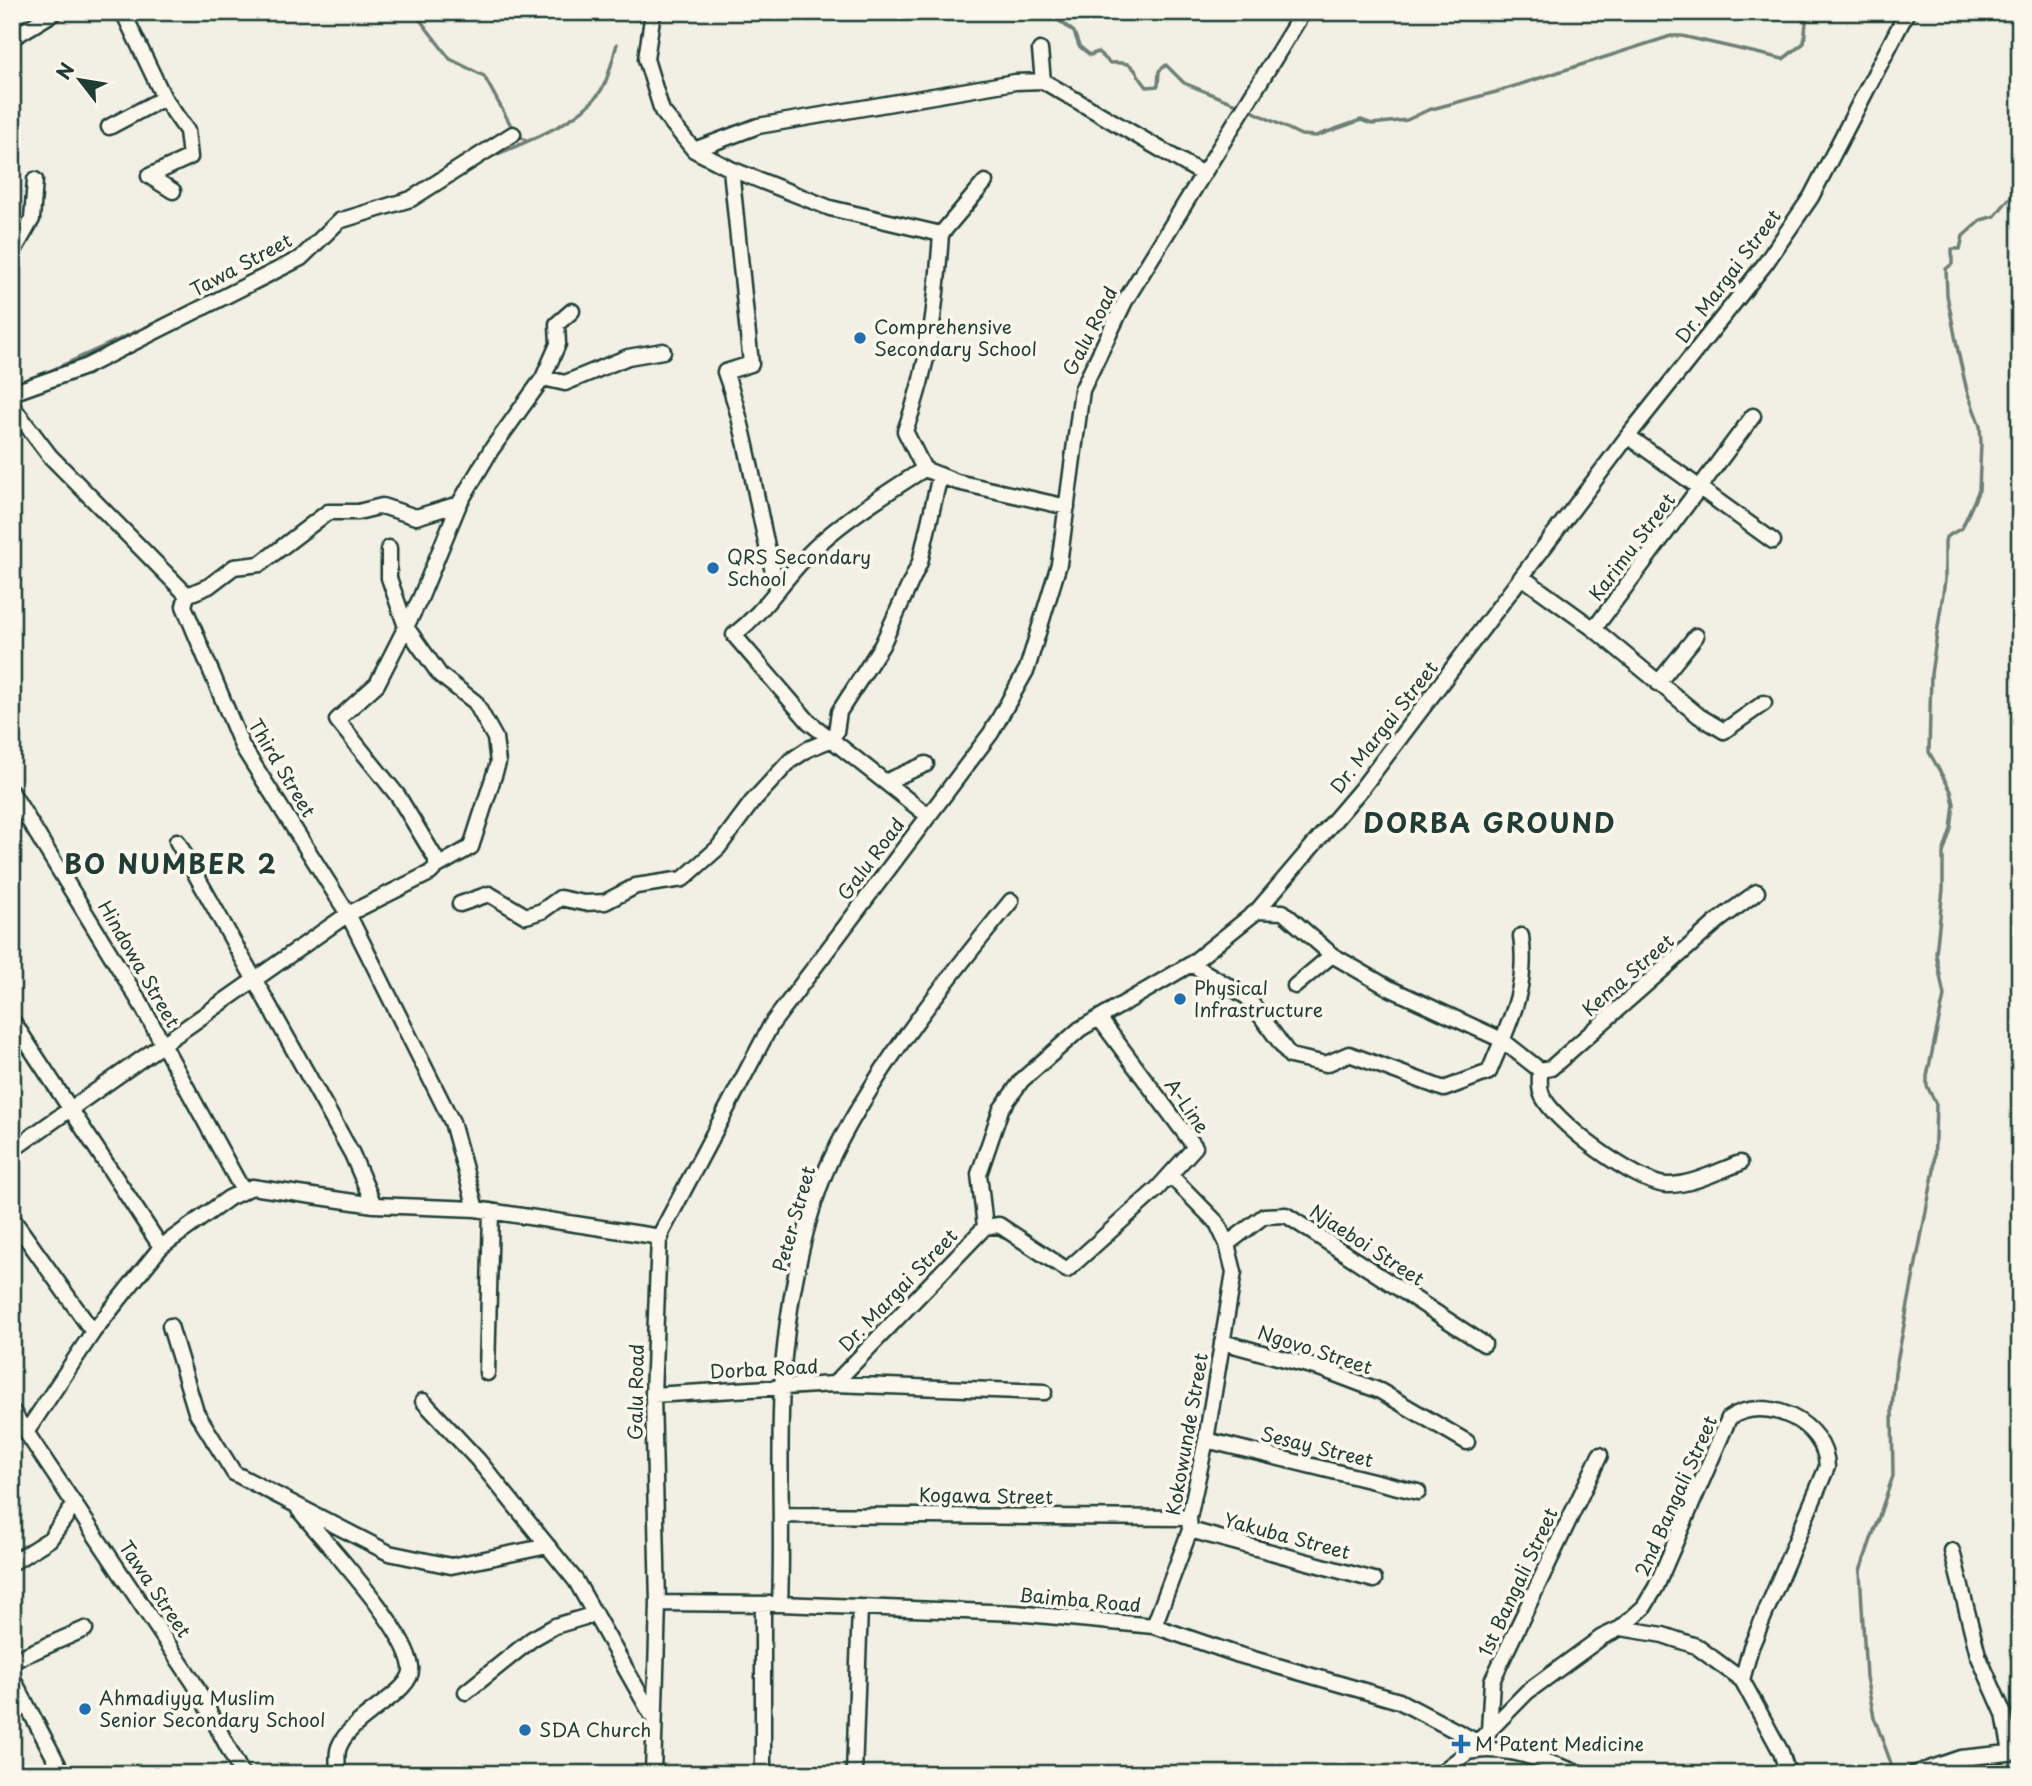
<svg xmlns="http://www.w3.org/2000/svg" width="2032" height="1786" font-family="'Playpen Sans',sans-serif">
<style>
.lines{fill:none;stroke-linecap:round;stroke-linejoin:round}
.stream{stroke:#6e7f75;stroke-width:3.5}
.minor-casing{stroke:#1f3d34;stroke-width:19}
.minor{stroke:#fbf7ec;stroke-width:14}
.poi-dot{fill:#1f6fb2;stroke:#fbf7ec;stroke-width:2.5}
.labels{text-anchor:middle;stroke-width:7;stroke-linejoin:round;paint-order:stroke}
.street-label{font-size:19px;fill:#1f3d34;stroke:#fbf7ec}
.poi-label{font-size:19px;fill:#1f3d34;stroke:#fbf7ec;text-anchor:start}
.district-label{font-size:26px;font-weight:bold;letter-spacing:2px;fill:#1f3d34;stroke:#fbf7ec}
</style>
<rect width="100%" height="100%" fill="#f2f0e5"/>
<filter id="ink" filterUnits="userSpaceOnUse"><feTurbulence type="fractalNoise" baseFrequency=".0143" numOctaves="2"/><feDisplacementMap in="SourceGraphic" scale="14" xChannelSelector="R" yChannelSelector="G"/><feConvolveMatrix kernelMatrix="1 2 1 2 8 2 1 2 1" color-interpolation-filters="sRGB"/></filter>
<g filter="url(#ink)">
<g class="lines">
<path class="stream" d="M414 12 450 59 484 76 514 131 526 141
M1048 12 1074 32 1079 46 1090 55 1098 52 1110 63C1138 61 1131 69 1147 87L1158 86 1159 71 1166 65 1184 83 1241 106
M1248 109 1301 135 1316 136 1361 120 1372 124 1407 120 1428 110 1496 92 1671 36H1682L1783 59 1804 43 1807 12
M486 159C520 144 587 121 604 85 610 73 613 57 617 44
M39 376 185 309
M1895 1774 1874 1717 1866 1677 1860 1571 1893 1476 1892 1408 1895 1372 1934 1170 1936 1104 1927 1086V1076L1944 996 1936 954 1943 889V853L1951 829 1954 804 1951 791 1929 752 1931 674 1945 580V542L1946 537 1962 528 1979 490 1981 443 1980 426 1967 391 1959 356 1947 295 1946 269 1952 264V249H1960L1963 236 1981 220 1995 216 2020 185"/>
<g class="minor-casing">
<path id="minor" d="M123 12 164 98 187 131 190 157 149 176 173 191
M653 12 646 59 662 111 694 150 731 169 830 208 941 234
M12 38 55 12
M1040 50 1043 81
M109 127 164 98
M694 150 758 126 1015 82 1043 81 1203 174
M731 169 751 364 725 372C751 443 757 518 778 590
M941 234C936 305 930 364 905 431L924 469 957 482 1067 507
M941 234 985 182
M12 254 32 219 35 180
M543 378 558 344 557 324 572 311
M12 393 85 367 301 258 339 221 411 199 513 134
M12 406 50 456 187 595
M1628 436 1773 541
M924 469C885 494 833 526 803 560 778 587 763 612 734 635L809 722 927 815
M389 548V578L406 627 440 675 475 702 495 738 498 763 471 847 436 867
M1522 577 1594 629 1753 416
M187 595 184 606 242 746 348 914 430 873 436 867V859L398 796 337 720 377 684 420 599 459 504 491 450 543 378 565 383 628 357 663 351
M187 595 209 586 234 567 260 564 328 512H358L382 506 416 517 459 504
M1594 629 1699 716 1724 731 1764 703
M1658 683 1696 636
M885 782 926 764
M12 793 141 1004 243 1191
M177 841 352 1154 374 1205
M460 904 489 894 526 916 542 911 560 898 584 903 605 902 636 886 683 879 718 848 752 802 790 761 808 749 830 740 836 732 839 712 882 645 920 562 940 475
M1257 911 1283 912 1332 955
M1191 964 1247 997 1290 1056 1326 1064 1349 1054 1444 1089 1489 1072C1508 1025 1529 989 1521 936
M1295 986 1332 955 1389 988 1502 1040 1540 1070 1551 1068 1719 920 1757 892
M12 1020 161 1247
M1540 1070C1540 1077 1539 1086 1541 1092 1548 1119 1640 1186 1668 1185 1692 1185 1719 1171 1740 1163
M12 1150 348 914 452 1122 476 1209
M12 1218 93 1332
M985 1227 999 1225 1067 1270 1157 1189 1195 1147 1099 1018
M1227 1244 1264 1216 1286 1215 1484 1344
M170 1326 196 1412 234 1473 389 1553 451 1566 548 1546
M1222 1342 1322 1369 1380 1391 1467 1442
M487 1373 491 1211
M834 1384 985 1227 979 1174 1001 1109 1022 1080 1080 1029 1191 964 1257 911 1362 788 1628 436 1765 264 1811 197 1907 12
M653 1395 834 1384 1044 1392
M423 1401 478 1460 576 1581 654 1719
M12 1411 194 1683 242 1774
M27 1431 93 1332 161 1247 229 1198 252 1187 374 1205 476 1209 661 1237
M1206 1440 1418 1492
M299 1510C327 1545 405 1626 411 1667 415 1693 351 1715 339 1747 336 1754 338 1766 338 1774
M783 1515 1189 1518
M1190 1530 1374 1580
M1952 1551 1978 1655 2004 1714 2011 1752
M12 1563 50 1539 75 1504
M658 1603 780 1604 1016 1613 1154 1626 1236 1654 1399 1701 1477 1742
M780 1604C783 1532 778 1459 782 1387 785 1317 803 1214 835 1151 881 1061 948 978 1011 901
M1154 1626 1190 1530 1189 1518 1206 1440 1234 1272 1227 1244 1217 1223 1170 1175
M1621 1628 1644 1607 1656 1587 1729 1418C1766 1393 1826 1423 1827 1467L1751 1647 1742 1680
M12 1661 85 1629
M12 1677 63 1774
M466 1692 532 1639 555 1626 595 1614
M1489 1730 1492 1681 1600 1455
M1468 1752C1509 1744 1544 1762 1583 1774
M940 1772V1774
M653 1774 658 1603 653 1395 659 1237 771 1025 991 733 1027 669 1059 564 1082 390 1125 301 1303 12
M763 1774V1604
M854 1774 860 1607
M1439 1774 1468 1752 1527 1692 1602 1637 1621 1628 1663 1635 1696 1646 1742 1680 1781 1752 1788 1774
M1914 1774 1961 1758 2018 1752"/>
</g>
<use href="#minor" class="minor"/>
</g>
</g>
<g class="poi-dot">
<circle cx="860" cy="338" r="7"/>
<circle cx="713" cy="568" r="7"/>
<circle cx="1180" cy="999" r="7"/>
<circle cx="85" cy="1709" r="7"/>
<circle cx="525" cy="1730" r="7"/>
<path d="M1457.5 1733.5h7v7h7v7h-7v7h-7v-7h-7v-7h7z"/>
</g>
<g class="labels">
<g class="street-label">
<text transform="translate(241 265) rotate(-28)" y="7">Tawa Street</text>
<text transform="translate(1728 276) rotate(-53)" y="7">Dr. Margai Street</text>
<text transform="translate(1090 331) rotate(-63)" y="7">Galu Road</text>
<text transform="translate(1632 547) rotate(-53)" y="7">Karimu Street</text>
<text transform="translate(1384 727) rotate(-52)" y="7">Dr. Margai Street</text>
<text transform="translate(282 768) rotate(59)" y="7">Third Street</text>
<text transform="translate(871 859) rotate(-53)" y="7">Galu Road</text>
<text transform="translate(139 964) rotate(60)" y="7">Hindowa Street</text>
<text transform="translate(1628 975) rotate(-41)" y="7">Kema Street</text>
<text transform="translate(1187 1106) rotate(55)" y="7">A-Line</text>
<text transform="translate(794 1219) rotate(-74)" y="7">Peter Street</text>
<text transform="translate(1367 1245) rotate(33)" y="7">Njaeboi Street</text>
<text transform="translate(898 1290) rotate(-46)" y="7">Dr. Margai Street</text>
<text transform="translate(1315 1350) rotate(18)" y="7">Ngovo Street</text>
<text transform="translate(764 1369) rotate(-3)" y="7">Dorba Road</text>
<text transform="translate(636 1392) rotate(-89)" y="7">Galu Road</text>
<text transform="translate(1187 1434) rotate(-80)" y="7">Kokowunde Street</text>
<text transform="translate(1317 1447) rotate(14)" y="7">Sesay Street</text>
<text transform="translate(986 1496) rotate(1)" y="7">Kogawa Street</text>
<text transform="translate(1676 1496) rotate(-66)" y="7">2nd Bangali Street</text>
<text transform="translate(1287 1536) rotate(15)" y="7">Yakuba Street</text>
<text transform="translate(1518 1582) rotate(-65)" y="7">1st Bangali Street</text>
<text transform="translate(155 1589) rotate(56)" y="7">Tawa Street</text>
<text transform="translate(1080 1600) rotate(5)" y="7">Baimba Road</text>
</g>
<g class="poi-label">
<text x="874" y="334">Comprehensive<tspan x="874" dy="22">Secondary School</tspan></text>
<text x="727" y="564">QRS Secondary<tspan x="727" dy="22">School</tspan></text>
<text x="1194" y="995">Physical<tspan x="1194" dy="22">Infrastructure</tspan></text>
<text x="99" y="1705">Ahmadiyya Muslim<tspan x="99" dy="22">Senior Secondary School</tspan></text>
<text x="539" y="1737">SDA Church</text>
<text x="1475" y="1751">M Patent Medicine</text>
</g>
<g class="district-label">
<text x="1490" y="833">DORBA GROUND</text>
<text x="171" y="874">BO NUMBER 2</text>
</g>
</g>
<rect width="2032" height="1786" fill="none" stroke="#fbf7ec" stroke-width="42"/>
<rect x="21" y="21" width="1990" height="1744" fill="none" stroke="#1f3d34" stroke-width="2.5" filter="url(#ink)"/>
<g transform="translate(80 80) rotate(301)" stroke="#fbf7ec" stroke-width="5" paint-order="stroke">
<path d="M0-5L12 26L0 18L-12 26Z" fill="#1f3d34"/>
<text y="-10" font-size="19" font-weight="bold" text-anchor="middle" fill="#1f3d34">N</text>
</g>
</svg>
